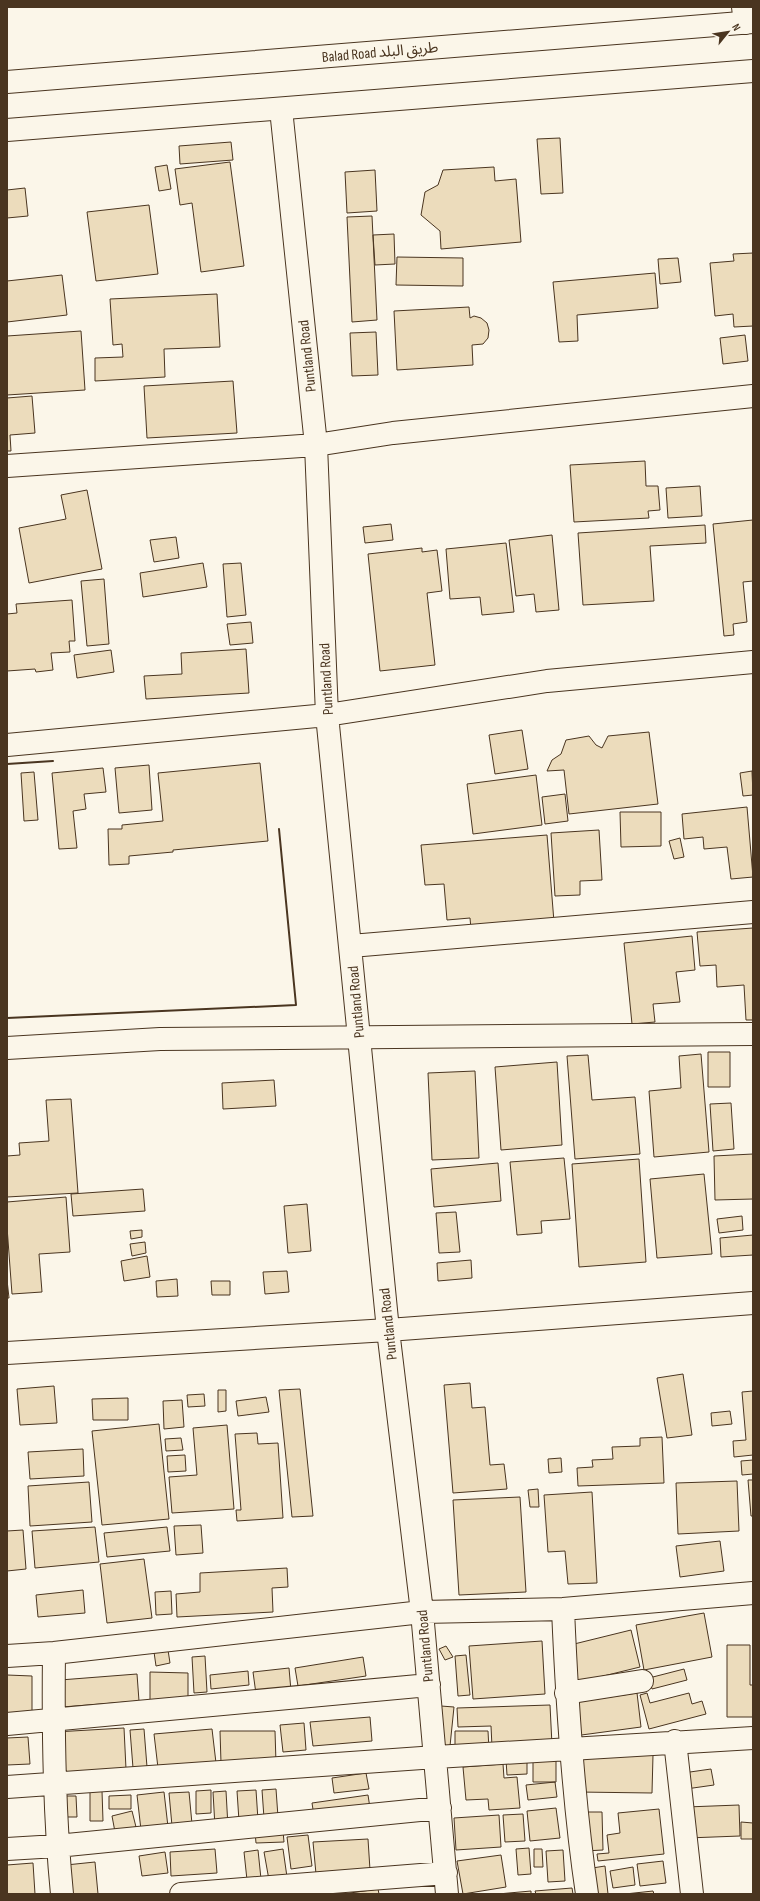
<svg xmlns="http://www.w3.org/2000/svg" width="760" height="1901" font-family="'Sofia Sans Condensed','Noto Sans Arabic',sans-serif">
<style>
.building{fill:#ecdcbc;stroke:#4a3520}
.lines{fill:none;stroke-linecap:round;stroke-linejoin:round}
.street-casing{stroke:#4a3520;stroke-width:24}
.highway-casing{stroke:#4a3520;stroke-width:24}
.street{stroke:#fbf6e9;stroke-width:22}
.highway{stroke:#fbf6e9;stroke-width:22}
.wall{stroke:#4a3520;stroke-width:2}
.labels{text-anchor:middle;stroke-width:3;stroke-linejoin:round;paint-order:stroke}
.street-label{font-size:15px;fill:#4a3520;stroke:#fbf6e9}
</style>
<rect width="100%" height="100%" fill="#fbf6e9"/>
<path class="building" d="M560 138 563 193 541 194 537 139Z
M231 142 233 160 180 164 179 146Z
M230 162 244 266 201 272 192 203 180 205 175 169Z
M167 165 171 189 159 191 155 167Z
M494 167 495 181 516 179 521 242 441 249 440 231 421 215 425 192 438 185 443 170Z
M375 170 377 211 347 213 345 172Z
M25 188 28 216 7 218V190Z
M149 205 158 274 96 281 87 212Z
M372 216 377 320 352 322 347 217Z
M394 234 395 264 375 265 373 235Z
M753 253V326L734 327 733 314 715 316 710 263 734 261 733 254Z
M397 257 463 258V286L396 285Z
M678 258 681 282 660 284 658 259Z
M655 273 658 308 577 315 578 341 559 342 553 282Z
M62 275 67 315 7 322V281Z
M217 294 220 347 164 349 165 377 95 381V358L123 357 122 344 113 345 110 299Z
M469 307 470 318 474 316 481 318 487 323 489 330 488 338 483 344 472 345 473 365 397 370 394 311Z
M81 331 85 390 7 395V336Z
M376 332 378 375 352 376 350 333Z
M745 335 748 361 723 364 720 338Z
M233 381 237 433 147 438 144 386Z
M32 396 35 433 10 435 11 451H7V398Z
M645 461 646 486H658L660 510 648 511 649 518 574 522 570 465Z
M700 486 702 516 668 518 666 488Z
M87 490 102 569 29 583 19 528 66 519 61 495Z
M753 520V581L743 582 747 622 733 624 734 635 724 636 713 524Z
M391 524 393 540 365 543 363 527Z
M705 525 706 543 650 546 654 601 583 605 578 533Z
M552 535 559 610 536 612 534 594 516 596 509 540Z
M176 537 179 558 154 562 150 540Z
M506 543 514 612 482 615 480 597 450 599 446 549Z
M422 548V552L437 550 442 591 427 593 435 665 380 671 368 554Z
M203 563 207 587 143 597 140 573Z
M241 563 246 615 227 617 223 564Z
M104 579 109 644 87 646 81 581Z
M72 600 75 641H69L70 652 51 653 53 670 36 672 35 669 7 671V614L17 613 16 604Z
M251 622 253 643 230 645 227 624Z
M246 649 249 693 146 699 144 676 182 674 181 653Z
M111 650 114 672 77 678 74 655Z
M522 730 528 769 495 774 489 735Z
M649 732 658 804 569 814 564 770 547 771 552 760 561 754 566 740 589 736 596 745 602 748 608 736Z
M260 763 268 841 173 850V852L129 856V864L109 865 108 829H122V825L163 821 158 773Z
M149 765 152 810 119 813 115 768Z
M103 768 106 792 84 794 86 809 73 811 77 848 59 849 52 773Z
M752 771 753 795 743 796 740 773Z
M34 772 38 820 24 821 21 773Z
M536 775 542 825 473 834 467 784Z
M565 794 568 821 545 824 542 797Z
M747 807 753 877 731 879 727 847 704 849 703 837 684 839 682 814Z
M620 812H661V846L621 847Z
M599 830 602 880 580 881V895L555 896 551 833Z
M547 835 554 922 471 929 470 918 447 920 444 884 425 885 421 845Z
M680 838 684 857 674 859 669 841Z
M753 928V1020H746L744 985 717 987 716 965 700 966 697 932Z
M692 936 695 970 676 972 680 1002 653 1004 655 1022 632 1024 624 943Z
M708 1052H730V1087H708Z
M701 1054 709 1152 654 1157 649 1091 681 1088 679 1056Z
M588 1055 592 1100 635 1097 640 1154 575 1159 567 1056Z
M557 1062 562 1145 501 1150 495 1067Z
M475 1071 479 1158 432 1160 428 1073Z
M274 1080 276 1106 223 1109 222 1083Z
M71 1099 78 1193 7 1197V1156L20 1155 19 1143 49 1141 46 1100Z
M731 1103 734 1149 713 1151 710 1104Z
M753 1154V1199L715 1200 714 1156Z
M564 1158 570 1219 541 1221 542 1233 517 1235 510 1162Z
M639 1159 646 1262 579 1267 572 1164Z
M498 1163 501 1201 434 1207 431 1169Z
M704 1174 712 1254 657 1258 650 1179Z
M143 1189 145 1211 73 1216 71 1194Z
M66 1197 70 1252 39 1254 42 1292 12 1294 7 1227V1202Z
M307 1204 311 1251 288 1253 284 1206Z
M456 1212 460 1252 439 1253 436 1213Z
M742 1216 743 1230 719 1233 717 1219Z
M142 1230V1237L131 1239 130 1231Z
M753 1235V1255L721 1257 720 1238Z
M145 1242 146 1253 132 1256 130 1244Z
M147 1256 150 1277 124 1281 121 1261Z
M471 1260 472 1278 438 1281 437 1263Z
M287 1271 289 1292 265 1294 263 1272Z
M177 1279 178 1296 157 1297 156 1281Z
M7 1280 9 1298H7Z
M211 1281H230V1295H212Z
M683 1374 692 1435 667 1438 657 1378Z
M470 1383 472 1408 485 1407 490 1465 504 1464 507 1489 453 1493 444 1385Z
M54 1386 57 1423 20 1425 17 1389Z
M300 1389 313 1516 292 1517 279 1390Z
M218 1390H226V1411L218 1412Z
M753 1391V1455L734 1457 733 1441 746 1440 742 1392Z
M204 1394 205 1406 188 1407 187 1395Z
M266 1397 269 1412 238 1416 236 1401Z
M128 1398V1420H93L92 1399Z
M182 1400 184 1427 164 1429 163 1401Z
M730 1411 732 1424 712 1426 711 1413Z
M159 1424 169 1519 102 1525 92 1431Z
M227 1425 234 1509 172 1513 169 1477 197 1475 193 1428Z
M257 1433 258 1444 278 1443 283 1518 237 1521 236 1510H241L235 1434Z
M662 1437 664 1483 578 1486 577 1468 593 1467 592 1460 613 1459 612 1447 640 1446V1438Z
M181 1438 183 1450 166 1451 165 1439Z
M83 1449 84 1476 30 1479 28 1452Z
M185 1455 186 1471 168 1472 167 1456Z
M561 1458 562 1472 549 1473 548 1459Z
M753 1460V1474L742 1475 741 1461Z
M748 1480H753V1516H751Z
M737 1481 739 1531 678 1534 676 1483Z
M89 1482 92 1522 30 1526 28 1486Z
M538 1489 539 1507H530L528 1490Z
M592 1492 597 1583 568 1584 565 1551 548 1552 544 1495Z
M520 1497 526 1592 459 1595 453 1500Z
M201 1525 203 1553 176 1555 174 1526Z
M95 1527 99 1562 35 1568 32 1531Z
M167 1527 170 1551 107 1557 104 1533Z
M23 1530 26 1569 7 1571V1531Z
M720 1541 724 1571 680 1577 676 1546Z
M144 1559 152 1618 107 1623 100 1564Z
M287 1568 288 1587 272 1588 273 1612 177 1617 176 1594 200 1592V1573Z
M83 1590 85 1613 38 1617 36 1595Z
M171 1591 172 1614 156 1615 155 1592Z
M704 1613 712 1657 644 1670 636 1625Z
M631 1630 640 1667 575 1683 566 1646Z
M542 1641 545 1694 473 1699 469 1646Z
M727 1645H750V1685H753V1717H727Z
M446 1646 453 1657 445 1660 439 1649Z
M168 1650 170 1663 156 1666 154 1652Z
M466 1655 470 1695 458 1696 455 1656Z
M205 1656 207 1692 194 1693 192 1657Z
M363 1657 366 1676 298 1686 295 1668Z
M289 1668 291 1691 256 1694 253 1672Z
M684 1669 687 1680 652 1689 649 1678Z
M248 1671 249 1685 211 1689 210 1675Z
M150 1672 188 1673V1704H150Z
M137 1674 139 1701 62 1707 60 1680Z
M7 1675 32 1676V1716L7 1715Z
M637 1693 641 1727 574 1736 569 1703Z
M647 1693 650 1703 689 1693 692 1704 702 1701 706 1714 649 1729 640 1695Z
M550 1705 552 1745 492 1747 491 1726 458 1727 457 1708Z
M441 1706 454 1707 450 1746 438 1745Z
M370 1717 372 1741 313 1746 310 1722Z
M304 1723 306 1750 283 1752 280 1725Z
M124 1728 126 1769 57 1773 55 1732Z
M144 1729 147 1767 133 1768 130 1730Z
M212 1729 216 1763 158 1768 154 1734Z
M220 1731H275L276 1763H221Z
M455 1731H488L489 1750H455Z
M28 1737 30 1764 7 1765V1738Z
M533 1753H556V1782H533Z
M578 1755H653L652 1793 578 1792Z
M506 1760H527V1774L507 1775Z
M503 1764 504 1778 517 1777 520 1808 489 1810 488 1799 466 1800 463 1767Z
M711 1769 714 1785 686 1789 683 1773Z
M366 1773 369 1789 334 1793 332 1778Z
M555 1782 557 1797 528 1800 526 1785Z
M276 1789 278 1817 264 1818 262 1790Z
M211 1790V1813L196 1814V1791Z
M256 1790 258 1820 239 1821 237 1791Z
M90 1791H102L103 1821H90Z
M226 1791 228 1827H215L213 1792Z
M164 1792 168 1827 141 1830 137 1795Z
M189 1792 192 1824 172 1826 169 1793Z
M131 1795V1809H109V1796Z
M368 1795 370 1808 314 1816 312 1803Z
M58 1796H76L77 1817H58Z
M739 1805 740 1836 687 1838 686 1807Z
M556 1808 560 1838 530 1841 527 1811Z
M659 1809 664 1854 598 1861 597 1854 609 1853 607 1835 620 1833 618 1813Z
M132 1811 136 1827 115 1832 112 1816Z
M583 1812H602L603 1850 584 1851Z
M523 1814 525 1841 505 1842 503 1815Z
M499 1815 501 1847 456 1850 454 1818Z
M741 1822 753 1823V1839H741Z
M283 1831 284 1842 256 1843 255 1832Z
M308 1835 312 1866 291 1869 287 1837Z
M368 1839 370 1870 316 1874 313 1842Z
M529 1848 531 1874 518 1875 516 1849Z
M215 1849 217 1873 171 1876 170 1852Z
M283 1849 287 1877 269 1880 264 1852Z
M534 1849H542L543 1867H534Z
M258 1850 261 1879 247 1880 244 1852Z
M563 1850 565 1881 548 1882 546 1851Z
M165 1852 168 1873 142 1876 139 1856Z
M501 1855 506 1887 463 1894 457 1861Z
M663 1861 666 1883 640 1886 637 1864Z
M95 1862 98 1894H69L66 1865Z
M33 1863 35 1894H7V1865Z
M605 1866 608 1894H589L586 1869Z
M633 1867 635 1885 613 1888 610 1871Z
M572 1888 573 1894H536L535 1891Z
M378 1889 379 1894H343Z
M531 1891V1894H498Z
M653 1891 654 1894H625Z"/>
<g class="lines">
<g class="street-casing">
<path id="street" d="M743 7 745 23
M281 109 316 445 327 715 388 1330 422 1612 447 1894
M7 466 316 445 393 433 753 396
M7 745 327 715 547 681 753 662
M351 946 753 912
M7 1048 160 1039 753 1034
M7 1353 388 1330 753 1303
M563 1609C567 1704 573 1800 587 1894
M54 1653C53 1733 54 1814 62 1894
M7 1656 54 1653 422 1612 563 1609 753 1593
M566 1693 642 1681
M7 1724 429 1685
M675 1741 692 1894
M7 1787 436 1757 753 1738
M7 1849 57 1846 440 1808
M181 1894 446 1873"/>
</g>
<g class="highway-casing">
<path id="highway" d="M7 82 753 22
M7 130 753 71"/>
</g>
<use href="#street" class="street"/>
<use href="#highway" class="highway"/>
<path class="wall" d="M7 764 53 761
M7 1018 296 1005 279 829"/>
</g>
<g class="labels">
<g class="street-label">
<text transform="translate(380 52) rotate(-5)" y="5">Balad Road طريق البلد</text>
<text transform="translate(307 356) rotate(-96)" y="5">Puntland Road</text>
<text transform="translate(326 679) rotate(-93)" y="5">Puntland Road</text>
<text transform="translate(356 1002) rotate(-95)" y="5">Puntland Road</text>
<text transform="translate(388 1324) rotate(-96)" y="5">Puntland Road</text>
<text transform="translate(425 1646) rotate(-95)" y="5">Puntland Road</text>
</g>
</g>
<rect width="760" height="1901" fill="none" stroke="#4a3520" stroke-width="16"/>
<g transform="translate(728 32) rotate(60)" stroke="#fbf6e9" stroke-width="3" paint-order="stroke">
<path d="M0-3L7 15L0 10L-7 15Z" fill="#4a3520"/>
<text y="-6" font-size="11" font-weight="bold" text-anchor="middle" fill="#4a3520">N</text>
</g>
</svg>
